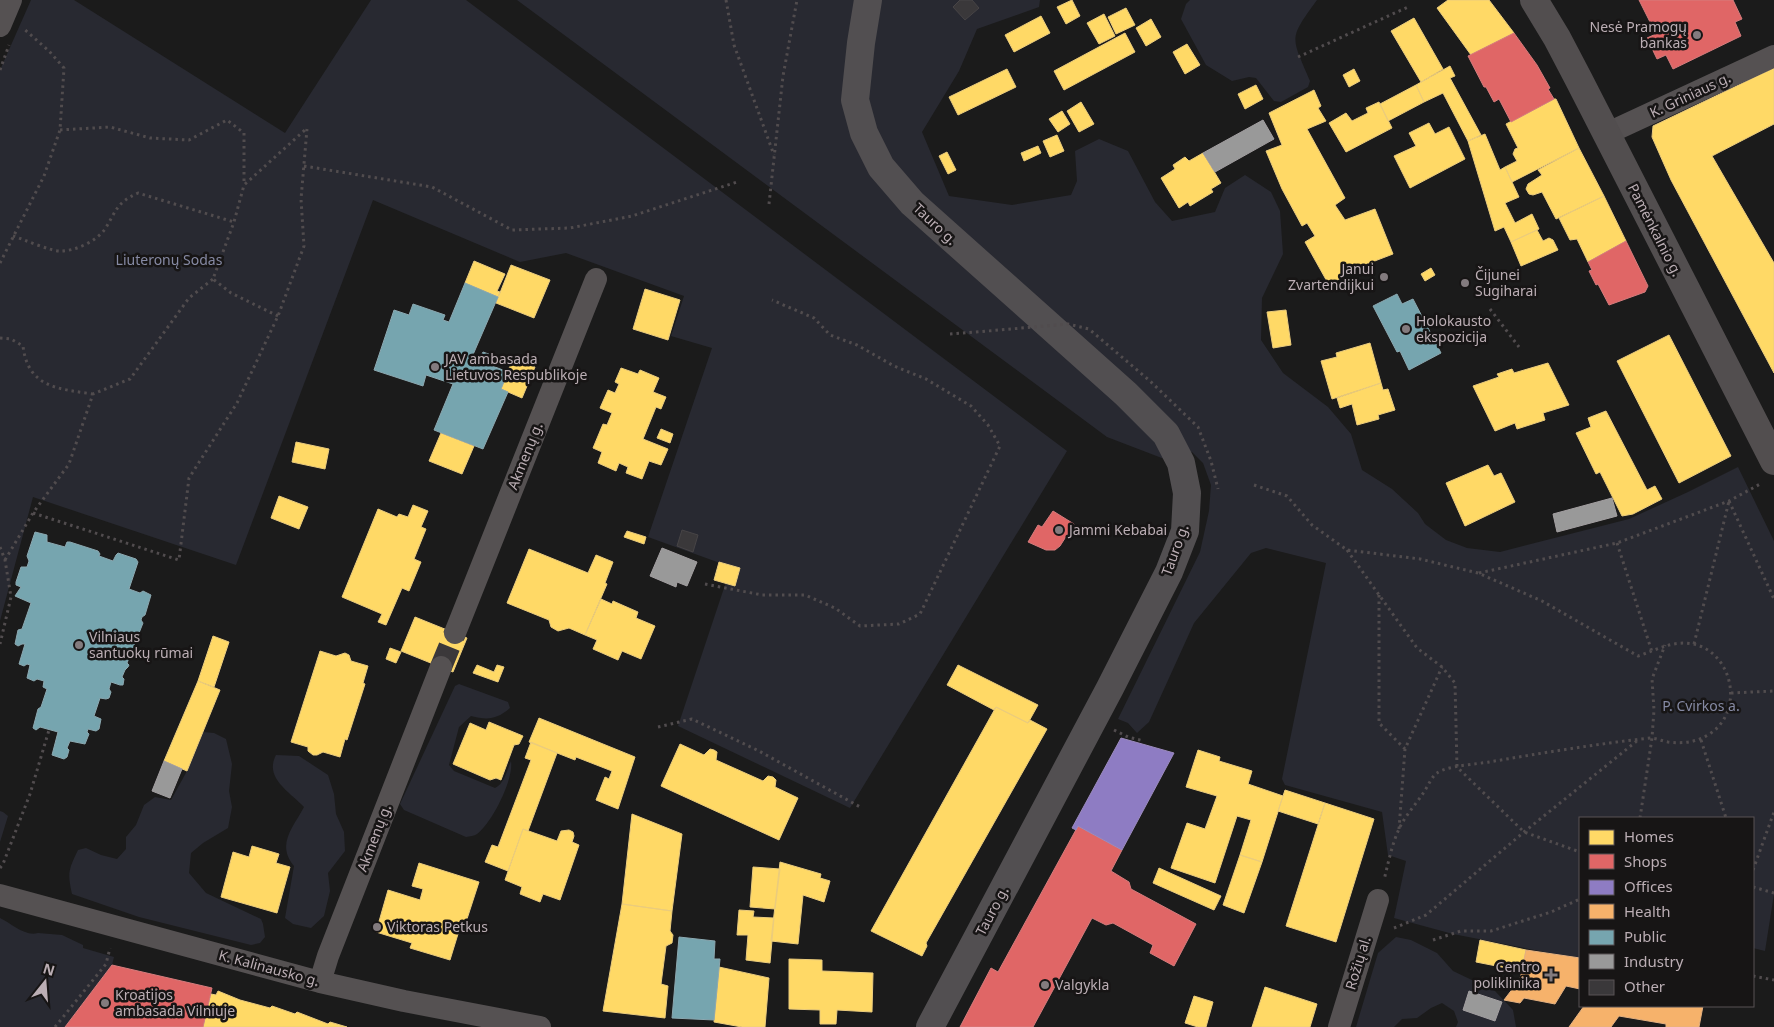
<svg xmlns="http://www.w3.org/2000/svg" width="1774" height="1027" font-family="'Noto Sans',sans-serif">
<style>
.green{fill:#282931}
.homes{fill:#ffd966;stroke:#ebcc7d}
.shops{fill:#e06666;stroke:#d57c7d}
.offices{fill:#8e7cc3;stroke:#9c8bbe}
.health{fill:#f6b26b;stroke:#e4b181}
.public{fill:#76a5af;stroke:#8ba8b0}
.industry{fill:#999;stroke:#a39fa1}
.building{fill:#3a383a;stroke:#474446}
.lines{fill:none;stroke-linecap:round;stroke-linejoin:round}
.street-tunnel{stroke:#3b383a;stroke-width:22;stroke-dasharray:22 11;stroke-linecap:butt}
.path{stroke:#514c4e;stroke-width:3;stroke-dasharray:2.5 4;stroke-linecap:butt}
.street{stroke:#555152;stroke-width:22}
.secondary{stroke:#524f51;stroke-width:28}
.primary{stroke:#524e4f;stroke-width:28}
.path-bridge{stroke:#514c4e;stroke-width:3;stroke-dasharray:2.5 4;stroke-linecap:butt}
.poi-dot{fill:#837b7e;stroke:#171515;stroke-width:2}
.labels{text-anchor:middle;stroke-width:5;stroke-linejoin:round;paint-order:stroke}
.poi-label{font-size:14px;fill:#bbaeb4;stroke:#171515;text-anchor:start}
.street-label{font-size:14px;fill:#bbaeb4;stroke:#171515}
.park-label{font-size:14px;fill:#868aa4;stroke:#171515}
</style>
<rect width="100%" height="100%" fill="#1b1b1b"/>
<path class="green" d="M31 0H74L285 133 371 0H466L1067 451 850 808 678 726 731 567 648 537 712 348 671 336 684 296 566 253 520 262 373 200 236 565 33 497 0 621V70Z
M517 0H1040L1039 7 977 29 959 71 922 132 949 196 1012 205 1071 195 1077 181 1075 151 1099 139 1128 151 1155 202 1172 221 1215 212 1225 188 1245 175 1271 192 1280 211 1283 254 1262 298 1261 340 1283 373 1328 407 1351 434 1362 470 1392 489 1418 513 1425 524 1446 540 1467 548 1500 552 1629 519 1688 492 1738 467 1774 541V894L1765 951 1753 948V818H1580V959L1453 934 1394 918 1406 861 1388 855 1382 812 1285 785 1282 779 1326 563 1266 548 1251 553 1194 623 1149 722 1137 733 1128 723 1118 719 1200 552 1209 511 1211 485 1203 463 1192 452 1167 460 1107 437Z
M1190 0H1317C1288 40 1291 36 1310 81L1308 87 1281 102 1274 101 1256 78 1249 77 1232 81 1206 65 1181 19 1186 4Z
M459 684 508 702 510 708C496 720 487 720 471 716L459 727 449 765 454 771 495 788C504 784 507 770 511 761 514 779 492 823 477 834 474 836 470 836 466 837L404 810 400 804 455 686Z
M203 732 214 733 226 739 232 764 229 791 232 807 228 828 203 843 191 853 189 873 206 893 261 919 263 924 265 937 260 943 251 945 139 917 72 894C67 872 69 869 78 850L86 848 101 855 117 859 126 849V837L136 825 144 805 155 797 171 800 187 771Z
M276 755 299 756 328 775 334 794 336 814 344 832 345 851 328 873 330 891 324 916 311 928 293 924 285 918 294 866C276 844 293 828 304 807 289 791 264 778 276 755Z
M0 811 3 812 8 816 0 842Z
M0 918C11 923 25 937 38 933L62 935 83 945V948L114 957 112 965 65 1027H0Z
M1396 937 1411 940 1437 953 1453 971 1495 991 1513 1010 1516 1027H1456L1458 1022 1454 1011 1442 1003 1431 1008 1417 1018 1402 1019 1394 1027H1356L1378 953Z"/>
<path class="homes" d="M1072 0 1080 16 1066 24 1057 7Z
M1448 0H1489L1514 33 1471 55 1437 8Z
M1126 8 1135 25 1116 34 1108 17Z
M1104 14 1115 36 1099 44 1087 23Z
M1041 16 1050 33 1014 52 1005 35Z
M1414 18 1443 69 1421 82 1391 31Z
M1151 19 1161 37 1146 46 1136 28Z
M1125 33 1135 52 1064 90 1054 71Z
M1187 44 1200 65 1185 74 1173 52Z
M1450 66 1455 76 1450 78 1481 135 1468 141 1443 93 1424 102 1416 85Z
M1774 68V124L1712 156 1774 263V373L1671 180 1652 137 1653 126Z
M1007 69 1016 87 958 115 949 97Z
M1354 69 1360 81 1349 87 1343 75Z
M1256 85 1263 99 1245 109 1238 94Z
M1416 85 1424 102 1388 121 1380 104Z
M1314 90 1321 106 1318 108 1326 121 1307 129 1345 198 1335 205 1345 220 1375 209 1393 254 1359 267 1329 285 1305 242 1315 236 1307 223 1302 226 1282 189 1266 151 1282 145 1269 113Z
M1554 99H1556L1579 148 1512 182 1505 167 1517 161 1513 154 1515 149 1518 148 1506 124Z
M1081 102 1094 124 1079 132 1067 111Z
M1379 102 1392 128 1346 152 1329 123 1346 113 1352 121 1368 113 1366 108Z
M1062 111 1070 124 1058 132 1049 119Z
M1429 123 1435 134 1449 127 1465 159 1410 188 1394 156 1416 146 1409 133Z
M1485 134 1500 170 1505 167 1519 197 1505 203 1515 223 1532 214 1539 229 1511 242 1504 227 1495 231 1468 141Z
M1057 135 1064 151 1050 157 1043 141Z
M1038 146 1041 153 1024 161 1021 153Z
M1579 148 1604 196 1556 219 1542 192 1533 195 1529 194 1526 189 1528 184 1542 175 1538 170Z
M947 152 956 170 948 174 939 156Z
M1203 153 1221 183 1211 189 1213 192 1190 206 1188 202 1179 208 1161 178 1175 169 1173 165 1185 157 1189 161Z
M1604 196 1626 241 1588 262 1577 239 1570 240 1559 218Z
M1537 230 1543 241 1549 238 1553 240 1558 250 1521 266 1511 242Z
M474 261 505 274 497 291 500 292 498 297 465 283Z
M511 265 550 280 534 318 496 303Z
M1431 268 1435 275 1425 281 1421 274Z
M645 289 680 300 668 340 633 329Z
M1286 310 1291 345 1273 348 1267 312Z
M1669 335 1731 456 1679 483 1617 361Z
M1370 343 1381 383 1332 399 1321 361 1337 357 1336 353Z
M513 358 535 367 522 398 501 389Z
M1548 363 1569 405 1543 413 1545 420 1517 429 1515 423 1495 431 1473 386 1499 377 1497 374 1512 369 1514 373Z
M621 368 638 374 640 370 659 378 653 392 666 397 661 409 656 407 643 439 668 449 661 465 649 461 642 479 626 473 628 467 619 463 616 471 598 463 602 452 593 448 603 424 607 425 612 413 600 408 608 390 615 393 619 384 615 382Z
M1381 383 1383 390 1388 389 1395 410 1378 415 1379 419 1357 425 1352 404 1340 408 1337 398Z
M1606 411 1647 490 1655 486 1662 499 1633 514 1622 516 1600 472 1596 474 1576 433 1591 427 1588 418Z
M661 429 673 434 670 443 657 438Z
M441 433 474 446 462 474 429 461Z
M296 442 329 449 325 469 292 462Z
M1488 465 1494 476 1501 473 1515 502 1465 526 1446 483Z
M279 496 308 507 299 529 271 518Z
M413 505 428 511 421 527 426 529 414 559 421 562 409 591 402 588 386 625 378 622 382 614 342 597 378 509 397 517 399 514 408 517Z
M627 531 646 537 644 544 624 537Z
M529 549 588 573 596 555 613 562 605 583 607 584 585 635 569 628 558 631 551 627 549 620 507 603Z
M719 562 740 568 735 586 714 580Z
M601 599 612 604 613 601 638 612 636 618 655 626 641 659 622 651 618 660 593 649 597 640 585 635Z
M415 617 467 638 453 672 401 651Z
M213 636 229 642 214 687 198 681Z
M390 648 401 652 396 663 386 659Z
M320 651 336 656 345 653 349 655 351 661 368 666 363 683 365 684 347 740 345 739 340 757 323 752 317 755H313L308 751V747L291 742Z
M477 665 494 672 497 665 504 667 498 682 473 673Z
M958 665 1038 705 1028 723 996 707 994 710 947 685Z
M198 681 220 690 187 771 164 761Z
M996 707 1028 723 1030 720 1047 729 926 943 927 946 922 956 871 931Z
M539 718 635 757 618 809 596 800 605 777 609 779 612 771 576 757 575 760 529 742Z
M489 722 523 736 519 744 514 745 501 780 496 778 490 780 453 764 470 723 486 730Z
M531 742 557 753 528 831 523 829 508 871 485 862 492 845 498 847 531 760 525 758Z
M680 744 704 755 710 749 714 750 717 752 716 760 763 781 768 776 773 777 776 780 775 787 798 798 779 840 661 786Z
M1198 750 1220 757 1219 761 1252 771 1248 784 1283 796 1262 862 1240 855 1251 820 1237 816 1215 883 1171 868 1187 823 1205 829 1217 796 1186 787Z
M1285 790 1325 803 1318 824 1278 811Z
M1325 803 1374 819 1336 942 1286 926Z
M632 814 682 834 672 911 622 904Z
M523 829 557 841 561 831 569 830 573 832 574 836 572 842 579 845 560 900 543 894 540 902 520 894 522 887 505 880Z
M252 846 279 854 276 863 290 867 277 913 221 897 233 852 249 857Z
M1240 855 1262 862 1244 913 1223 905Z
M780 862 821 874 820 878 830 881 824 902 803 895 798 944 771 941Z
M419 863 479 882 466 922 462 921 450 960 410 948 412 943 376 932 388 890 420 900 423 889 412 886Z
M753 867 780 869 775 909 750 907Z
M1159 868 1221 896 1214 910 1153 883Z
M622 904 672 911 670 931 673 935 672 943 666 946 661 984 668 986 665 1018 603 1011Z
M739 910 754 911 753 917 774 918 770 963 746 960 748 935H737Z
M1480 940 1526 950 1522 971 1476 962Z
M789 959 822 960V971L873 973 872 1012 837 1010 836 1024H820V1010L789 1009Z
M719 967 769 978 765 1027H742L714 1022Z
M1265 987 1317 1004 1310 1027H1252Z
M218 991 240 1000 270 1008 272 1006 295 1014 297 1012 328 1024 330 1022 347 1027H203L211 994 216 995Z
M1194 996 1213 1002 1206 1027H1198L1185 1023Z"/>
<path class="shops" d="M1639 0H1733L1742 19 1735 22 1741 36 1673 69 1666 55 1657 59 1647 38 1656 34Z
M1514 33 1537 65 1550 88 1548 89 1554 99 1511 122 1499 99 1494 102 1486 87H1484L1468 56Z
M1626 241 1648 286 1645 292 1609 305 1598 284 1596 285 1589 271 1592 270 1588 262Z
M1053 511 1074 524 1060 546 1055 550H1046L1028 542 1038 525 1042 527Z
M1078 826 1122 850 1111 871 1129 882 1131 889 1196 924 1174 966 1150 953 1153 945 1113 923 1106 925 1092 918 1033 1027H960L991 968 998 972Z
M112 965 212 988 203 1027H65Z"/>
<path class="offices" d="M1121 738 1174 753 1122 850 1078 826 1076 830 1072 828Z"/>
<path class="health" d="M1526 950 1580 958V989L1566 986 1555 1004 1524 998 1520 1003 1504 1000 1520 979Z
M1584 1006H1703L1699 1027H1666V1024L1619 1016 1611 1027H1569Z"/>
<path class="public" d="M465 283 498 297 472 357 479 360 483 352 494 356 490 365 508 372 501 389 508 392 483 449 434 430 453 384 426 375 423 386 374 370 394 310 409 315 413 304 445 315 443 320 449 322Z
M1397 294 1402 304 1413 299 1441 353 1409 370 1400 351 1397 352 1373 306Z
M35 532 47 535V542L65 547 67 542H70L98 551 100 554 99 556 113 561 116 555 118 553 136 559 138 562 129 589 140 593 143 591 151 595 145 615 142 617 141 620 143 623 127 663 129 665 128 667 125 670 122 677 124 679 123 685H120L111 682 109 689 111 692 109 698 106 699 100 698 94 716 101 719 99 729 96 731 88 729 87 732 89 734 85 744 70 741 67 748 69 750 67 757 64 759 52 755 58 732 40 727 36 730 33 728 38 709 41 707 47 689 43 687 44 681 37 679 34 681 27 678 30 665 27 664 24 666 19 664 25 644H22L18 646 15 644 18 630 22 629 31 603 15 596 21 587 16 585V582L21 567H27L29 561 27 556Z
M679 937 715 941 714 959H720L714 1020 672 1018Z"/>
<path class="industry" d="M1263 120 1274 139 1215 172 1203 153Z
M1612 498 1617 516 1557 532 1553 514Z
M662 548 697 562 687 586 677 582 676 587 650 576Z
M164 761 182 769 170 798 152 791Z
M1469 991 1502 1002 1495 1021 1463 1010Z"/>
<path class="building" d="M960 0H972L979 8 965 20 953 7Z
M682 530 698 535 693 552 677 546Z"/>
<g class="lines">
<path class="street-tunnel" d="M441 667 455 633"/>
<path class="path" d="M726 0 734 45 774 155
M1298 57 1408 7
M0 70 9 45
M60 130 110 127 150 138 189 140 227 120 244 133V184
M304 166 432 187 512 230 570 228 632 216 737 182
M769 204 783 76 797 0
M13 236C23 239 52 252 61 251 75 251 97 241 105 229 117 210 116 203 138 193L234 222
M0 263 44 176 60 130 64 68 49 51 24 29
M1490 309 1519 347
M278 316 231 293 213 279 234 222 244 185 306 129
M950 334 976 332
M0 338 11 339 23 346C28 388 59 389 93 394
M1254 485 1287 496 1312 525 1347 550 1420 559 1478 573 1542 601 1638 656C1657 650 1672 640 1693 644 1732 652 1745 709 1711 733 1698 742 1684 744 1668 742 1662 741 1656 738 1650 738 1596 744 1542 753 1489 762 1477 764 1446 766 1437 773 1432 776 1428 786 1424 792 1416 804 1405 816 1399 829 1392 844 1388 864 1384 880
M1729 501 1774 599
M33 513 179 560 189 478 237 403 278 316 304 246 301 199 307 129
M1617 543 1652 652
M0 547 5 560 11 597 0 644
M1347 550 1417 648 1442 667 1455 683 1457 767 1524 832 1580 852
M5 560 33 513 69 464 93 394 130 379 189 298 213 279
M1479 573 1617 543 1729 501 1762 483
M705 584 762 595H805L835 608 860 626 899 624 920 614 1000 446 988 425 971 406 926 379 894 366 857 345 830 335 814 318 772 300
M1379 595V723L1405 749
M1694 644 1729 501
M1731 693 1774 691
M658 727 692 719 759 751 862 808
M1114 730 1128 737 1144 741
M1701 740 1726 818
M1640 818 1652 738 1654 710 1652 679 1665 645
M1399 829 1405 749 1442 667
M0 868 3 864 30 794 49 730
M1753 870 1774 812
M1753 887 1774 893
M1394 928 1426 915 1524 832 1638 740
M1433 940 1461 931H1491L1551 912 1580 899
M1753 976 1774 980
M55 1027 106 964 110 948"/>
<path class="street" d="M0 26 11 0
M1606 134 1774 56
M455 633 596 279
M0 895 320 982 404 1001 540 1027
M320 982 328 956 441 667
M1339 1027 1378 900"/>
<path class="secondary" d="M868 0 861 43 855 100 864 133 881 167 912 203 1126 394 1166 434 1181 463 1187 493 1185 531 1169 572 1110 688 930 1027"/>
<path class="primary" d="M1534 0 1557 38 1579 80 1774 461"/>
<path class="path-bridge" d="M976 332 1068 324 1089 329 1150 381 1198 427 1211 461 1218 489"/>
</g>
<g class="poi-dot">
<circle cx="1697" cy="35" r="5"/>
<circle cx="1384" cy="277" r="5"/>
<circle cx="1465" cy="283" r="5"/>
<circle cx="1406" cy="329" r="5"/>
<circle cx="435" cy="367" r="5"/>
<circle cx="1059" cy="530" r="5"/>
<circle cx="79" cy="645" r="5"/>
<circle cx="377" cy="927" r="5"/>
<path d="M1548.5 967.5h5v5h5v5h-5v5h-5v-5h-5v-5h5z"/>
<circle cx="1045" cy="985" r="5"/>
<circle cx="105" cy="1003" r="5"/>
</g>
<g class="labels">
<g class="poi-label">
<text x="1687" y="32" text-anchor="end">Nesė Pramogų<tspan x="1687" dy="16">bankas</tspan></text>
<text x="1374" y="274" text-anchor="end">Janui<tspan x="1374" dy="16">Zvartendijkui</tspan></text>
<text x="1475" y="280">Čijunei<tspan x="1475" dy="16">Sugiharai</tspan></text>
<text x="1416" y="326">Holokausto<tspan x="1416" dy="16">ekspozicija</tspan></text>
<text x="445" y="364">JAV ambasada<tspan x="445" dy="16">Lietuvos Respublikoje</tspan></text>
<text x="1069" y="535">Jammi Kebabai</text>
<text x="89" y="642">Vilniaus<tspan x="89" dy="16">santuokų rūmai</tspan></text>
<text x="387" y="932">Viktoras Petkus</text>
<text x="1540" y="972" text-anchor="end">Centro<tspan x="1540" dy="16">poliklinika</tspan></text>
<text x="1055" y="990">Valgykla</text>
<text x="115" y="1000">Kroatijos<tspan x="115" dy="16">ambasada Vilniuje</tspan></text>
</g>
<g class="street-label">
<text transform="translate(1690 95) rotate(-25)" y="5">K. Griniaus g.</text>
<text transform="translate(935 224) rotate(43)" y="5">Tauro g.</text>
<text transform="translate(1655 230) rotate(63)" y="5">Pamėnkalnio g.</text>
<text transform="translate(525 456) rotate(-68)" y="5">Akmenų g.</text>
<text transform="translate(1175 550) rotate(-70)" y="5">Tauro g.</text>
<text transform="translate(374 838) rotate(-69)" y="5">Akmenų g.</text>
<text transform="translate(992 911) rotate(-62)" y="5">Tauro g.</text>
<text transform="translate(1358 963) rotate(-73)" y="5">Rožių al.</text>
<text transform="translate(269 968) rotate(15)" y="5">K. Kalinausko g.</text>
</g>
<g class="park-label">
<text x="169" y="265">Liuteronų Sodas</text>
<text x="1701" y="711">P. Cvirkos a.</text>
</g>
</g>
<rect x="1579" y="817" width="175" height="190" fill="#171515" stroke="#595255"/>
<rect x="1589" y="830" width="25" height="15" fill="#ffd966" stroke="#595255"/>
<text x="1624" y="842" font-size="15" fill="#bbaeb4">Homes</text>
<rect x="1589" y="854" width="25" height="15" fill="#e06666" stroke="#595255"/>
<text x="1624" y="867" font-size="15" fill="#bbaeb4">Shops</text>
<rect x="1589" y="880" width="25" height="15" fill="#8e7cc3" stroke="#595255"/>
<text x="1624" y="892" font-size="15" fill="#bbaeb4">Offices</text>
<rect x="1589" y="904" width="25" height="15" fill="#f6b26b" stroke="#595255"/>
<text x="1624" y="917" font-size="15" fill="#bbaeb4">Health</text>
<rect x="1589" y="930" width="25" height="15" fill="#76a5af" stroke="#595255"/>
<text x="1624" y="942" font-size="15" fill="#bbaeb4">Public</text>
<rect x="1589" y="954" width="25" height="15" fill="#999999" stroke="#595255"/>
<text x="1624" y="967" font-size="15" fill="#bbaeb4">Industry</text>
<rect x="1589" y="980" width="25" height="15" fill="#3a383a" stroke="#595255"/>
<text x="1624" y="992" font-size="15" fill="#bbaeb4">Other</text>
<g transform="translate(45 982) rotate(17)" stroke="#171515" stroke-width="4" paint-order="stroke">
<path d="M0-4L9 19L0 12L-9 19Z" fill="#bbaeb4"/>
<text y="-8" font-size="14" font-weight="bold" text-anchor="middle" fill="#bbaeb4">N</text>
</g>
</svg>
